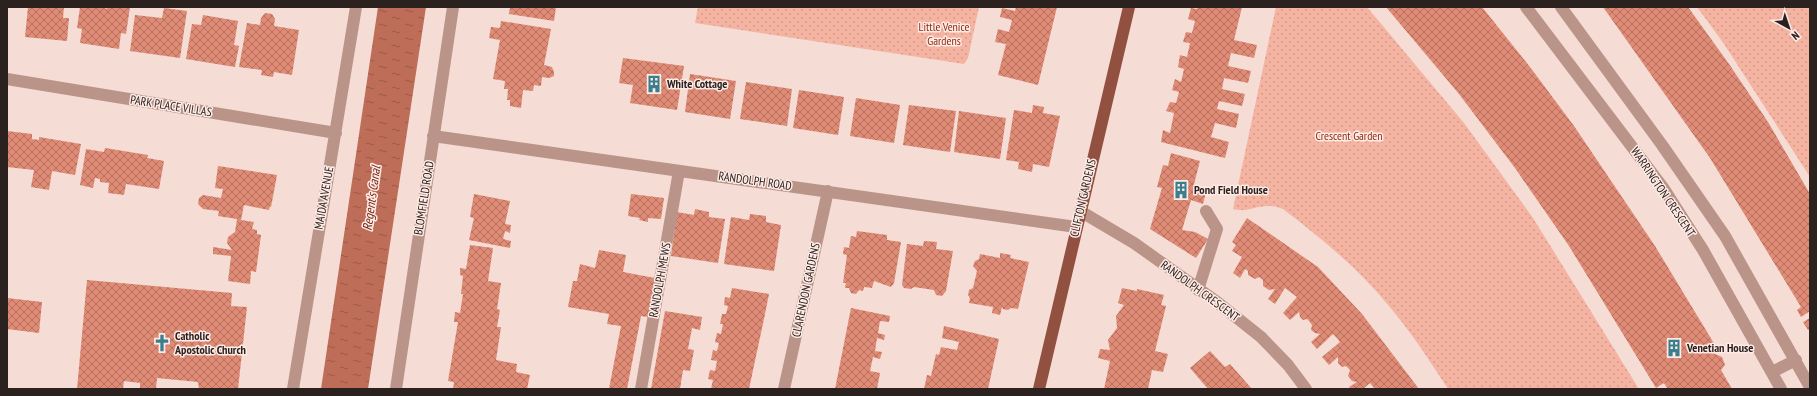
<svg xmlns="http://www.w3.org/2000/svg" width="1817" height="396" font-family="'PT Sans Narrow',sans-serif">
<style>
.garden{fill:url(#garden-dots)}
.water{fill:url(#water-ripples)}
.building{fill:url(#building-cross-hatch)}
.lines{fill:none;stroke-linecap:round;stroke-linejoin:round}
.minor{stroke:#ba9489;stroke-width:12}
.major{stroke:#925040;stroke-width:12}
.labels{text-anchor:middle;stroke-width:3;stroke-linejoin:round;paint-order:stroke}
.park-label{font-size:12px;fill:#8e2b10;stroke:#ffebe5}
.poi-label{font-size:12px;font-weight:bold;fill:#2b2220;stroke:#ffebe5;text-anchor:start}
.street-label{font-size:12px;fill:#2b2220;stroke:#ffebe5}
.water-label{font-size:13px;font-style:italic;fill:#742815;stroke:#ffebe5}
</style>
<defs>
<pattern id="garden-dots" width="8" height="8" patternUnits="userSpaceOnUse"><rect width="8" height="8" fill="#f5b3a2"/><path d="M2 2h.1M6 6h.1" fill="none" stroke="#d29a8b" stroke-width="1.8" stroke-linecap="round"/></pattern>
<pattern id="water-ripples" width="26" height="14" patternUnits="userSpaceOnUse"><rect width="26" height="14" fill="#be6d58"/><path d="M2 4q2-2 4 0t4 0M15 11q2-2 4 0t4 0" fill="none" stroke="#9b5948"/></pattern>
<pattern id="building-cross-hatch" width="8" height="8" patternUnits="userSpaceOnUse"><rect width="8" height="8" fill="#e08b75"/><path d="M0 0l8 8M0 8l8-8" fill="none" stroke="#b67160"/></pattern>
</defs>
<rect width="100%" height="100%" fill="#f5dcd5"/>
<path class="garden" d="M698 7H979L968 58 964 64 695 23Z
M1276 7H1367L1464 123 1533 218 1639 389H1448C1430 361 1411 332 1389 306 1359 269 1321 238 1283 209 1261 200 1250 214 1233 209Z
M1697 7H1810V177L1724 44Z"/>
<path class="water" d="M378 7H426L368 389H321Z"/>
<path class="building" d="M28 7H64L63 18H69L67 41 25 37Z
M80 7H103L106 9 109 7H130L126 34 121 33 119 49 80 43 82 29 77 28Z
M510 7H556L554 21 509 14Z
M1016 7H1057L1038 85 998 75 1006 44 995 42 998 29 1009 32 1012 20 1000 17 1002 8 1015 11Z
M1198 7H1242L1234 40 1257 45 1254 58 1231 53 1228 66 1251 71 1248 83 1224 78 1222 89 1245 94 1242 106 1219 101 1217 109 1239 114 1236 128 1215 123 1211 137 1229 142 1225 158 1161 142 1163 130 1170 133 1174 113 1166 111 1170 102 1176 103 1179 92 1172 90 1175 79 1181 82 1184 69 1178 67 1180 55 1187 57 1190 43 1183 42 1186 32 1192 33 1195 21 1188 19 1191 8 1197 9Z
M1386 7H1482L1530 67 1574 126 1655 246 1718 350 1713 353 1722 357 1725 365 1721 370 1732 389H1668L1664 383 1656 388 1569 246 1515 168 1459 94Z
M1603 7H1688L1729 64 1768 122 1810 194V311L1801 317 1797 310 1801 307 1710 158Z
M164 8 187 11 180 58 130 51 135 15 162 18Z
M265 13 272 14 275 19 274 26 299 30 292 75 274 72 273 77 261 75 262 70 239 67 247 23 260 25 261 18Z
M203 15 238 21 234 45 239 46 235 67 186 59 192 24 201 25Z
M501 21 551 29 544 65 552 67 554 72V76L549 78 542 77 541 86 534 85 533 91 523 90 521 108 510 106V100H507L508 89H504L505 81 493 79 500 40 489 38 491 27 500 28Z
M623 58 684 66 677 110 630 103 633 85 619 83Z
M690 74 736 81 730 119 685 112Z
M746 82 792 89 787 126 740 119Z
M799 90 844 97 838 135 793 128Z
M856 98 900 105 894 143 850 136Z
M909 105 956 111 950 152 903 145Z
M1033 105 1044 107 1043 113 1060 116 1049 167 1033 164 1032 172 1018 169 1019 162 1006 160 1014 110 1032 113Z
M959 111 1006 118 1000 159 954 152Z
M7 131 32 134V139L39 140V137L81 144 75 175 52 171 49 190 31 187 34 170 7 167Z
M105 148 148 155 147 158 164 161 159 189 126 184 124 195 108 193 109 183 100 182V179L95 178 93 188 80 185 86 149 104 152Z
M1171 153 1200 161 1193 188 1206 192 1203 204 1191 200 1182 230 1195 232 1208 239 1196 258 1150 229 1162 188 1157 187 1163 165 1168 166Z
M218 166 277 175 271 207 270 206 269 210 244 205 241 220 254 222 252 229 257 230V234L261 235 256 272 251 271 250 284 228 281 231 256 213 254V247L232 250 227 243 228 237 235 232 237 219 218 216 219 211 203 209 198 204 199 198 203 195 221 198 223 189 215 188Z
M474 194 510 201 505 224 511 225 510 233 505 231 503 239 511 241 510 248 469 240 474 218 470 217Z
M631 194 664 198 661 219 648 218V222L639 220 640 218 628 216Z
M695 209 709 212V217L725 219 718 263 671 256 677 212 694 215Z
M750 214 766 216V222L781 225 774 271 724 264 731 217 749 220Z
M1247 218 1318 267 1362 314 1419 389H1375L1370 383 1363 389H1351L1349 387 1357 382 1352 381 1348 376 1350 370 1346 366 1342 367 1338 363V357L1329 365 1322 357 1340 342 1336 337 1333 334 1317 349 1311 342 1320 334 1315 333 1311 330 1312 325 1309 321 1307 319 1303 320 1300 317 1299 312 1290 320 1283 313 1297 297 1285 288 1275 304 1268 299 1275 289 1269 290 1263 286V280L1259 277 1255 279 1248 275V271L1245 269 1240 278 1233 273 1242 257 1232 251 1236 245 1232 242Z
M857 231 887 235V240L901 242 894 283 891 287 874 281 872 288 864 287 863 291 859 290 856 294 851 293 849 288H845L846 283H843L847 255 843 254 844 247 849 248 851 236 856 237Z
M924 241 937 242 936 249 953 251 946 291 942 296 936 295 934 290 914 287 911 289 904 288 902 285 907 244 923 246Z
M470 245 493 248 488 281 501 283 497 309 500 310 497 327H501L496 360 517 364 516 372 530 375 527 389H453L454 382 448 381 458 322H454L455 312 460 313 463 294H461L463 276 460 275V268L466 269Z
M599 250 626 255 623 272 655 278 648 317 641 316 627 389H609L621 326 607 324 609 314 568 307 573 281H577L580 264 595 268Z
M1000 253 1011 255 1010 258 1029 262 1018 309 1011 308 1008 310 1003 309 1002 307 1000 315 992 313 993 307 969 303 970 298 968 295 969 290 973 288 977 271 973 266 975 261 979 259 980 254 1000 258Z
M87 280 232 293 231 306 247 307 238 389H199L198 382 157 378 156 389H140V383L124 381 123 389H77Z
M732 288 769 294 765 314 749 389H711L713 380 708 379 710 370 715 371 717 361 711 360 713 350 717 351 719 343 715 342 717 333 721 334 723 324H720L722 314H726L728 306 724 305 725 297 730 298Z
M1122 288 1137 291V289L1164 295 1161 305 1166 306 1155 351 1168 354 1163 372 1152 370 1148 389H1104L1110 361 1098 358 1100 349 1110 350 1108 340 1117 328 1116 316 1124 305 1118 303Z
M7 298 42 302 39 333 7 329Z
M851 308 890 316 889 322 880 321 878 333 885 335 884 340 877 338 875 351 882 352 880 359 873 357 870 371 880 373 877 389H835Z
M665 311 702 317 700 330 692 328 688 349 694 350 690 371 683 370 680 389H651Z
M1810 318V329L1808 330 1803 322Z
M944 326 999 339 988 389H924L927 375 931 376 936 354 939 355 941 347 957 350 959 342 942 338Z
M1210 351 1225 367 1230 364 1252 389H1208L1190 368Z"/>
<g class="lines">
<path class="minor" d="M1526 7 1664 189 1703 250 1781 389
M1561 7 1662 145 1725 236 1810 387
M7 79 336 133
M433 136 1076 227
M1080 211 1134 243 1217 302 1261 337 1288 365 1306 389
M1198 290 1217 229 1206 211
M1772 372 1796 360
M293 389 356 7
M396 389 453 7
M641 389 679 171
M784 389 828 191"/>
<path class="major" d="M1039 389 1129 7"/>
</g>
<defs>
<g id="building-bare" transform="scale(1.38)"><path d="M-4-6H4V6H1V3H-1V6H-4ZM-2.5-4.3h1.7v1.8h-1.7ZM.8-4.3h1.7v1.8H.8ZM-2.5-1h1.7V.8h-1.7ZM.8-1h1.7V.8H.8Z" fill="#3b7e8e" stroke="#ffebe5" stroke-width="2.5" paint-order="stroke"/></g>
<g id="church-bare" transform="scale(1.38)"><path d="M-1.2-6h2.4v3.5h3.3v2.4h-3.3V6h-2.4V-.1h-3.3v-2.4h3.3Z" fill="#3b7e8e" stroke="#ffebe5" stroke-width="2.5" paint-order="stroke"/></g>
</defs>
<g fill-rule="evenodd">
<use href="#building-bare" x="654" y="84"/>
<use href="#building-bare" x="1181" y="190"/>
<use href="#church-bare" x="162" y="343"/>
<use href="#building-bare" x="1674" y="348"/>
</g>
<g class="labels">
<g class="park-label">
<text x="944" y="31">Little Venice<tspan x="944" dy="14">Gardens</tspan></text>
<text x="1349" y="140">Crescent Garden</text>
</g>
<g class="poi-label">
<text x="667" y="88">White Cottage</text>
<text x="1194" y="194">Pond Field House</text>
<text x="175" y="340">Catholic<tspan x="175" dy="14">Apostolic Church</tspan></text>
<text x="1687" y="352">Venetian House</text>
</g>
<g class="street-label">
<text transform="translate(171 106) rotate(9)" y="4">PARK PLACE VILLAS</text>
<text transform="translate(755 181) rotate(8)" y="4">RANDOLPH ROAD</text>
<text transform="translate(1663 192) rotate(56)" y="4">WARRINGTON CRESCENT</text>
<text transform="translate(324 198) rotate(-80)" y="4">MAIDA AVENUE</text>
<text transform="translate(424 198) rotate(-81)" y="4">BLOMFIELD ROAD</text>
<text transform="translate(1083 198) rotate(-77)" y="4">CLIFTON GARDENS</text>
<text transform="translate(660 280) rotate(-80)" y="4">RANDOLPH MEWS</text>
<text transform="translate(806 290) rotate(-78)" y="4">CLARENDON GARDENS</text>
<text transform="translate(1200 291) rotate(36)" y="4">RANDOLPH CRESCENT</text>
</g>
<g class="water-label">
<text transform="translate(371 198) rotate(-82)" y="5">Regent's Canal</text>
</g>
</g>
<rect width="1817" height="396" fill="none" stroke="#2b2220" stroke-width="16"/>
<g transform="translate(1789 28) rotate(140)" stroke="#ffebe5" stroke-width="3" paint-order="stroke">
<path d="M0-3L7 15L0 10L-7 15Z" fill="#2b2220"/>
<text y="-6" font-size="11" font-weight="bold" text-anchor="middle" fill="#2b2220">N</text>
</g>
</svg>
